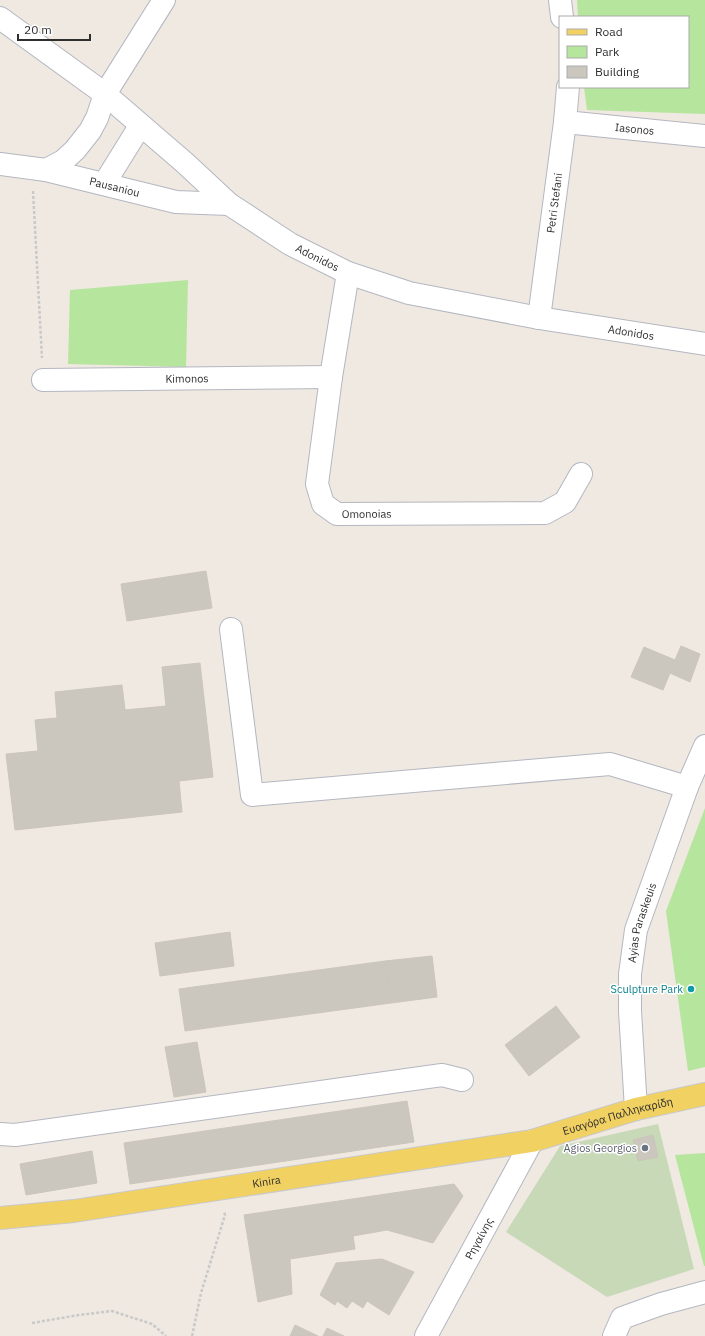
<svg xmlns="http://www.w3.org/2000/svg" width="705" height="1336" font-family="'IBM Plex Sans',sans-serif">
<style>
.green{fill:#b6e59e}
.cemetery{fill:#c8d9b8}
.building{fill:#cbc7bf;stroke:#cbc5ba}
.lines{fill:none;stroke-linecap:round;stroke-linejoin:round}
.minor-casing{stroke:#b4b7c1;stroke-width:24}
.major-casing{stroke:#c9c9c9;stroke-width:24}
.path{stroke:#c9c9c9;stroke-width:2.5;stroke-dasharray:3 2;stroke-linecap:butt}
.minor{stroke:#fff;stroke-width:22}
.major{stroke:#f2d163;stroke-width:22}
.culture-dot{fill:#0f9aa8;stroke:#fff;stroke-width:1.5}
.worship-dot{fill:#6b7280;stroke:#fff;stroke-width:1.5}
.labels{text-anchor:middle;stroke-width:3;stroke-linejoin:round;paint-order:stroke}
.street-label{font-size:11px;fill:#2e2e2e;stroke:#fff}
.culture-label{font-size:11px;fill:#0d838f;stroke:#fff;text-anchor:end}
.worship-label{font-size:11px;fill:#5b616d;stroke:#fff;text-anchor:end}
</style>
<rect width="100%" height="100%" fill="#efe9e1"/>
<path class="green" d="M577 0H705V114L587 110 584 87H688V17H578Z
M188 280 186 367 68 364 70 290Z
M705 808V1067L688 1071 666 911Z
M705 1153V1266H704L675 1155Z"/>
<path class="cemetery" d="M658 1124 694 1269 607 1297 506 1232 560 1146Z"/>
<path class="building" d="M206 571 212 608 127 621 121 584Z
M681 646 700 654 690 682 670 673 663 690 631 677 644 647 675 660Z
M200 663 213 777 179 781 182 812 15 830 6 754 38 751 35 720 57 718 55 692 122 685 125 710 166 706 162 667Z
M230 932 234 966 160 976 155 943Z
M432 956 437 997 391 1003 385 961Z
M385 961 391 1003 185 1031 179 989Z
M556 1006 580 1037 529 1076 505 1045Z
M197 1042 206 1092 174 1097 165 1047Z
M407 1101 414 1142 130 1184 124 1143Z
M653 1135 658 1157 638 1161 633 1140Z
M92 1151 97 1183 26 1195 20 1164Z
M454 1184 463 1196 433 1243 387 1230 353 1236 355 1249 290 1259 292 1294 258 1302 244 1215Z
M382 1259 414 1272 389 1315 367 1301 363 1308 352 1301 347 1308 337 1301 335 1305 320 1295 336 1263Z
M295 1325 318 1336H290Z
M327 1328 344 1336H323Z"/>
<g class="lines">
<g class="minor-casing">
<g id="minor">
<path d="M560 0 562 17"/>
<path id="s1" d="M0 18 105 94 185 163 229 204 290 244 348 273 409 293 539 318 705 344"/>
<path id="s2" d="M565 122 705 136"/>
<path id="s3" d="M0 164 46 170 176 202 229 204"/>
<path d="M46 170 63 161 75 150 90 131 97 118 105 94 164 0"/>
<path d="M104 184 140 126"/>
<path id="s4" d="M348 273 331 377 317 484 323 504 337 514 545 513 565 502 581 474"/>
<path id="s5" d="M539 318 565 122 568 87"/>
<path id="s6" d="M43 380 331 377"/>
<path d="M231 629 252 795 610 764 687 787"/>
<path id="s7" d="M636 1109 630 1011V974L636 930 687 787 705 746"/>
<path d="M0 1134 15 1135 442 1075 462 1080"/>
<path id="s8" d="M426 1336 532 1141"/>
<path d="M614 1336 622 1318 661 1304 705 1292"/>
</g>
</g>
<g class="major-casing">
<g id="major">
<path id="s9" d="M0 1218 74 1211 532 1141 636 1109 705 1094"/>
</g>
</g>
<path class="path" d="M33 191 42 358
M32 1323 79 1315 112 1311 152 1324 166 1336
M192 1336 201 1293 225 1215 224 1211"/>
<use href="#minor" class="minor"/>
<use href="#major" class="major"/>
</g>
<circle class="culture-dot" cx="691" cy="989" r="4"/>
<circle class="worship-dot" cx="645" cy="1148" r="4"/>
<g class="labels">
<g class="street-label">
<text dy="4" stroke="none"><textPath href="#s2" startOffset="70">Iasonos</textPath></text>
<text dy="4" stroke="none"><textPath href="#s3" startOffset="117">Pausaniou</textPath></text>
<text dy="4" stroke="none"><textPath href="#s5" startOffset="116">Petri Stefani</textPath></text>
<text dy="4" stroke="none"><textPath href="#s1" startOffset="399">Adonidos</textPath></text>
<text dy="4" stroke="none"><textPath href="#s1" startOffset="723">Adonidos</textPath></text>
<text dy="4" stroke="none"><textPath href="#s6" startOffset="144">Kimonos</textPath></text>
<text dy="4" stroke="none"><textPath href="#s4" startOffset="281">Omonoias</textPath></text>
<text dy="4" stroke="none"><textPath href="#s7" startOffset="188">Ayias Paraskeuis</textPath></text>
<text dy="4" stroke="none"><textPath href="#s9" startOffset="627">Ευαγόρα Παλληκαρίδη</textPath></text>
<text dy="4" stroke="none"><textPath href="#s9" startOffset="269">Kinira</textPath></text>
<text dy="4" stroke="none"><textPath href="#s8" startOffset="111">Ρηγαίνης</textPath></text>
</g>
<g class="culture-label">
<text x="683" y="993">Sculpture Park</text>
</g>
<g class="worship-label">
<text x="637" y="1152">Agios Georgios</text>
</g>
</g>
<rect x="559" y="16" width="130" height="72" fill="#ffffff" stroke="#ababab"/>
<rect x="567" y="29" width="20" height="6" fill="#f2d163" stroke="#ababab"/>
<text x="595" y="36" font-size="12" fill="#2e2e2e">Road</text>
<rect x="567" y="46" width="20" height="12" fill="#b6e59e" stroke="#ababab"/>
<text x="595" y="56" font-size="12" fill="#2e2e2e">Park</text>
<rect x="567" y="66" width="20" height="12" fill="#cbc7bf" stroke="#ababab"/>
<text x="595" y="76" font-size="12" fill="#2e2e2e">Building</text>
<path d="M18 34v6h72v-6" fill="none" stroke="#2e2e2e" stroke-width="2"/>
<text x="24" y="34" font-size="12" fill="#2e2e2e" stroke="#ffffff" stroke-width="3" paint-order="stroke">20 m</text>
</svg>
